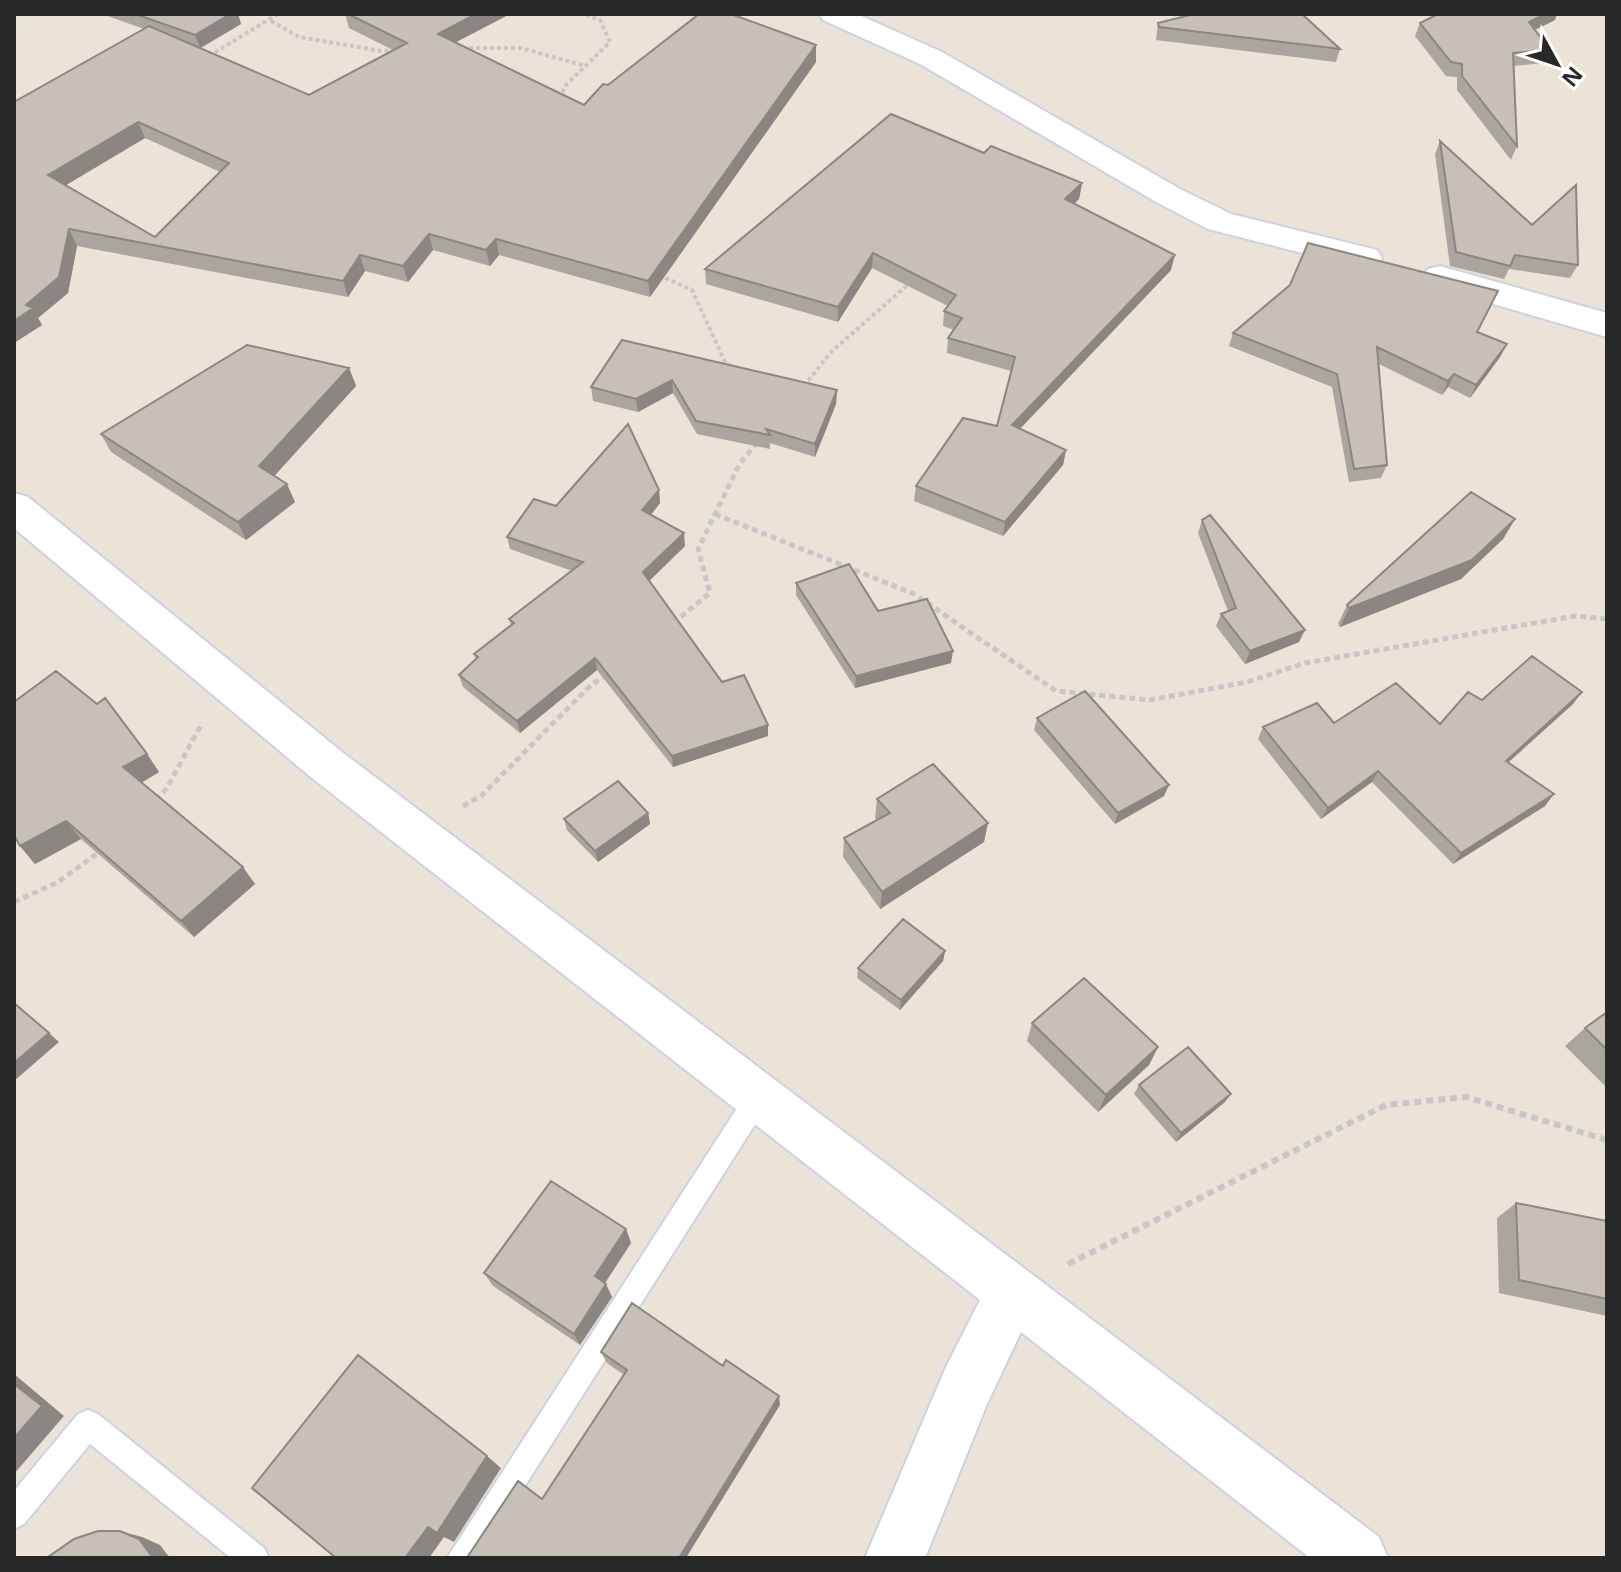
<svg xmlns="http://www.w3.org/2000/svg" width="1621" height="1572" font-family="'Open Sans',sans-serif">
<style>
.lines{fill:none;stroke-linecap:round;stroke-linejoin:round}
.lane-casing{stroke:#ced1e1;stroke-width:4}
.street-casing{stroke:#ced1e1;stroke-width:4}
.path-far2{stroke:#c7c7c7;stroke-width:4;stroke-dasharray:4 3;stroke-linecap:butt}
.path-far1{stroke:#c7c7c7;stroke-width:5;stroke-dasharray:6 4;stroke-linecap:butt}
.path{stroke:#c7c7c7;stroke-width:6;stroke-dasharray:7 5;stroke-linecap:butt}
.lane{fill:#fff;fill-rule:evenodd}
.street{fill:#fff;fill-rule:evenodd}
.wall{fill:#aaa59e;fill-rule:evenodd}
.shaded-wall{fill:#8b8681}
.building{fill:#c6c0b8;stroke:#8b8681;stroke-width:2;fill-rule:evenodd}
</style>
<rect width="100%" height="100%" fill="#ebe3d8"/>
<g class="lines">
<g class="lane-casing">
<path id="lane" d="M759 1084 768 1088 772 1096 768 1104 479 1558H447L750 1088Z
M88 1410 98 1414 264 1548 269 1558H231L90 1444 24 1524 14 1529V1491L78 1414Z"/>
</g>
<g class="street-casing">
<path id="street" d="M819 14H857L942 52 1180 189 1231 214 1377 250 1382 258 1377 266 1365 269 1208 229 1158 203 920 64 823 20Z
M1440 266 1607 313V337L1428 285 1423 277 1428 269Z
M14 493 28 497 342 752 1379 1537 1388 1558H1310L1021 1332 987 1404 925 1558H865L946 1367 980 1300 312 778 14 528Z"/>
</g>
<path class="path-far2" d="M271 21 299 37 381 51 396 50
M462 48H521L586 66
M209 56 278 14
M560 99 565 86 610 42 600 20 583 14
M659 275 692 290 726 364 738 368
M804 386 831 352 911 282"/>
<path class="path-far1" d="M715 514 914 594 1056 691 1150 700 1247 682 1305 663 1575 616 1607 619
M673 623 710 593 698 549 740 463 757 443
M156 800 167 788 202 723
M463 806 481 796 591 685 605 676
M14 902 58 882 102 850"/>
<path class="path" d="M1068 1264 1386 1105 1466 1097 1607 1140"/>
<use href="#lane" class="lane"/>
<use href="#street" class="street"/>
</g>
<path class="wall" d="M102 14H238L241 24 201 48 309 95 393 50 349 28 345 14H510L456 42 584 105 608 85 816 45V62L650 297 499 255 490 266 433 250 408 282 365 271 348 297 77 246 68 293 38 318 42 325 14 343V102L144 29ZM145 138 220 172 155 237 66 185Z
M1555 20 1535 30 1550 50 1544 63 1514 66 1517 146 1511 160 1457 90V77L1446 76 1415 36 1420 23Z
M1158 23 1340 49 1336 62 1156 40Z
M1440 141 1532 225 1578 265 1570 278 1509 269 1504 279 1450 266 1435 154Z
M984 153 1082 183 1079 199 1074 204 1171 270 1020 429 1066 450 1063 465 1003 536 914 501 916 486 997 426 1011 371 947 353 948 338 954 330 943 326 944 311 948 306 872 268 838 322 706 284 705 269Z
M1478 332 1507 344 1500 357 1470 398 1448 387 1442 395 1379 364 1387 465 1381 478 1349 482 1332 387 1229 346 1233 333Z
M622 340 837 390 836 404 815 457 770 443V449L697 434 673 393 638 412 593 401 591 387Z
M349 368 356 386 274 476 295 502 246 540 111 452 101 434Z
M659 490 660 503 651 515 685 546 649 581 722 682 768 725V736L673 767 597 670 520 733 463 687 459 675 476 659 474 654 511 625 509 619 572 571 510 549 507 537 556 506Z
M1515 519 1503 539 1461 579 1340 627 1338 624 1347 605Z
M1202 520 1299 642 1245 664 1216 626 1221 614 1228 611 1198 533Z
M796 583 878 611 951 663 855 688 796 595Z
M1482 700 1573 704 1508 763 1545 806 1453 864 1372 782 1321 819 1258 739 1263 727 1334 723 1440 724Z
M1037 718 1164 796 1115 824 1034 730Z
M147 754 159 772 141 783 255 884 194 937 81 839 35 864 20 846Z
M877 799 984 842 880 909 843 857 844 838 877 820 875 818Z
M648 813 650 824 598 862 567 830 564 819Z
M945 951 943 961 900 1010 857 978 858 968Z
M1607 1012V1088L1565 1046 1585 1028Z
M1032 1023 1158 1047 1149 1065 1098 1112 1027 1041Z
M1139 1085 1225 1102 1176 1142 1134 1094Z
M1516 1203 1607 1221V1316L1499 1293 1497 1218Z
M626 1229 631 1243 605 1283 612 1297 580 1345 493 1286 484 1273Z
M601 1352 780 1405 542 1499 624 1375 607 1363Z"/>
<path class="shaded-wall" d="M230 14H238L241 24 200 48 195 35Z
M476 14H510L441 50 438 34Z
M1545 14H1557L1555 20 1524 35 1529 22Z
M816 45V62L650 297 648 281Z
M138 122 145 138 56 191 48 175Z
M1082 183 1079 199 1063 214 1065 199Z
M69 229 77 246 68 293 38 318 42 325 14 343V321L26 305Z
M429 234 433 250 408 282 403 266Z
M496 239 499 255 490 266 486 250Z
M873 253 872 268 838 322V307Z
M360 255 365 271 348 297 343 281Z
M1175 255 1171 270 1010 439 1012 425Z
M1507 344 1500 357 1470 398 1476 385Z
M349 368 356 386 267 484 259 466Z
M1454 374 1448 387 1442 395 1448 381Z
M672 380 673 393 638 412 636 399Z
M837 390 836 404 815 457V444Z
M1066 450 1063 465 1003 536 1005 522Z
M287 484 295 502 246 540 238 522Z
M659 490 660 503 644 523 642 510Z
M1515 519 1503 539 1461 579 1340 627 1349 608Z
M684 533 685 546 645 585 643 572Z
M1305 630 1299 642 1245 664 1250 651Z
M953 651 951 663 855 688 856 676Z
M595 658 597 670 520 733 517 721Z
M1582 692 1573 704 1497 772 1506 761Z
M768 725V736L673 767 672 756Z
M147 754 159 772 136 786 123 767Z
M1378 771 1372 782 1321 819 1328 808Z
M1169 785 1164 796 1115 824 1118 813Z
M1554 794 1545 806 1453 864 1461 853Z
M648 813 650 824 598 862 595 851Z
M66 821 81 839 35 864 20 846Z
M988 823 984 842 880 909 882 892Z
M243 867 255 884 194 937 181 921Z
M945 951 943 961 900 1010 901 1000Z
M49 1033 59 1042 14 1081V1063Z
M1158 1047 1149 1065 1098 1112 1106 1095Z
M1231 1094 1225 1102 1176 1142 1181 1133Z
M626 1229 631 1243 601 1289 595 1276Z
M606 1284 612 1297 580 1345 574 1334Z
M14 1374 64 1416 14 1474Z
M779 1396 780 1405 686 1558H679Z
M487 1456 501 1468 454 1542 444 1537 429 1558H405L428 1527Z
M120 1531 142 1537 160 1545 170 1558H153Z"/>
<path class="building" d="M135 14H230L195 35Z
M348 14H476L438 34 584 105 603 84 608 85 699 14H731L816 45 648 281 496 239 486 250 429 234 403 266 360 255 343 281 69 229 59 277 26 305 33 308 14 321V102L149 26 309 95 407 43ZM138 122 229 163 155 237 48 175Z
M1194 14H1302L1340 49 1159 27 1158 23Z
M1438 14H1545L1529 22 1550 50 1513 53 1517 146 1462 76V64L1451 62 1420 23Z
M891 114 984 153 991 146 1082 183 1065 199 1175 255 1012 425 1066 450 1005 522 916 486 963 418 997 426 1015 357 948 338 962 318 944 311 956 295 873 253 838 307 705 269Z
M1440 141 1532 225 1576 185 1578 265 1515 255 1510 266 1456 252Z
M1308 243 1498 291 1477 332 1507 344 1476 385 1454 374 1448 381 1377 347 1387 465 1354 469 1337 374 1233 333 1290 285Z
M622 340 837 390 815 444 766 429 770 435 696 421 672 380 636 399 591 387Z
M247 345 349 368 259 466 287 484 238 522 101 434Z
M628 424 659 490 642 510 684 533 643 572 722 682 744 675 768 725 672 756 595 658 517 721 459 675 478 657 474 654 514 623 509 619 583 562 507 537 534 499 556 506Z
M1471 492 1515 519 1472 560 1349 608 1347 605Z
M1210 515 1305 630 1250 651 1221 614 1236 608 1202 520Z
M849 564 878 611 927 599 953 651 856 676 796 583Z
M1532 656 1582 692 1506 761 1554 794 1461 853 1378 771 1328 808 1263 727 1317 703 1334 723 1396 683 1440 724 1468 692 1482 700Z
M56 671 97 704 105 698 147 754 123 767 243 867 181 921 66 821 20 846 14 835V702Z
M1085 691 1169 785 1118 813 1037 718Z
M933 764 988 823 882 892 844 838 890 813 877 799Z
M618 781 648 813 595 851 564 819Z
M903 919 945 951 901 1000 858 968Z
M1084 978 1158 1047 1106 1095 1032 1023Z
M14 1003 49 1033 14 1063Z
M1607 1012V1050L1585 1028Z
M1188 1047 1231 1094 1181 1133 1139 1085Z
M551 1181 626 1229 595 1276 606 1284 574 1334 484 1273Z
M1516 1203 1607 1221V1299L1519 1280Z
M632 1303 723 1366 726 1360 779 1396 679 1558H472L468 1556 518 1481 542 1499 627 1370 601 1352Z
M358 1355 487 1456 437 1533 428 1527 405 1558H336L252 1488Z
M14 1384 42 1406 14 1438Z
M98 1531H120L139 1539 153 1558 48 1557 74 1539Z"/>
<rect width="1621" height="1572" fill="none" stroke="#282828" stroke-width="32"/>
<g transform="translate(1557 64) rotate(130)" stroke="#ffffff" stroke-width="6" paint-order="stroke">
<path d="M0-6L14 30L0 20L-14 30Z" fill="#282828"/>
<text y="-12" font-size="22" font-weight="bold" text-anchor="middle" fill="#282828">N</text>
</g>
</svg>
